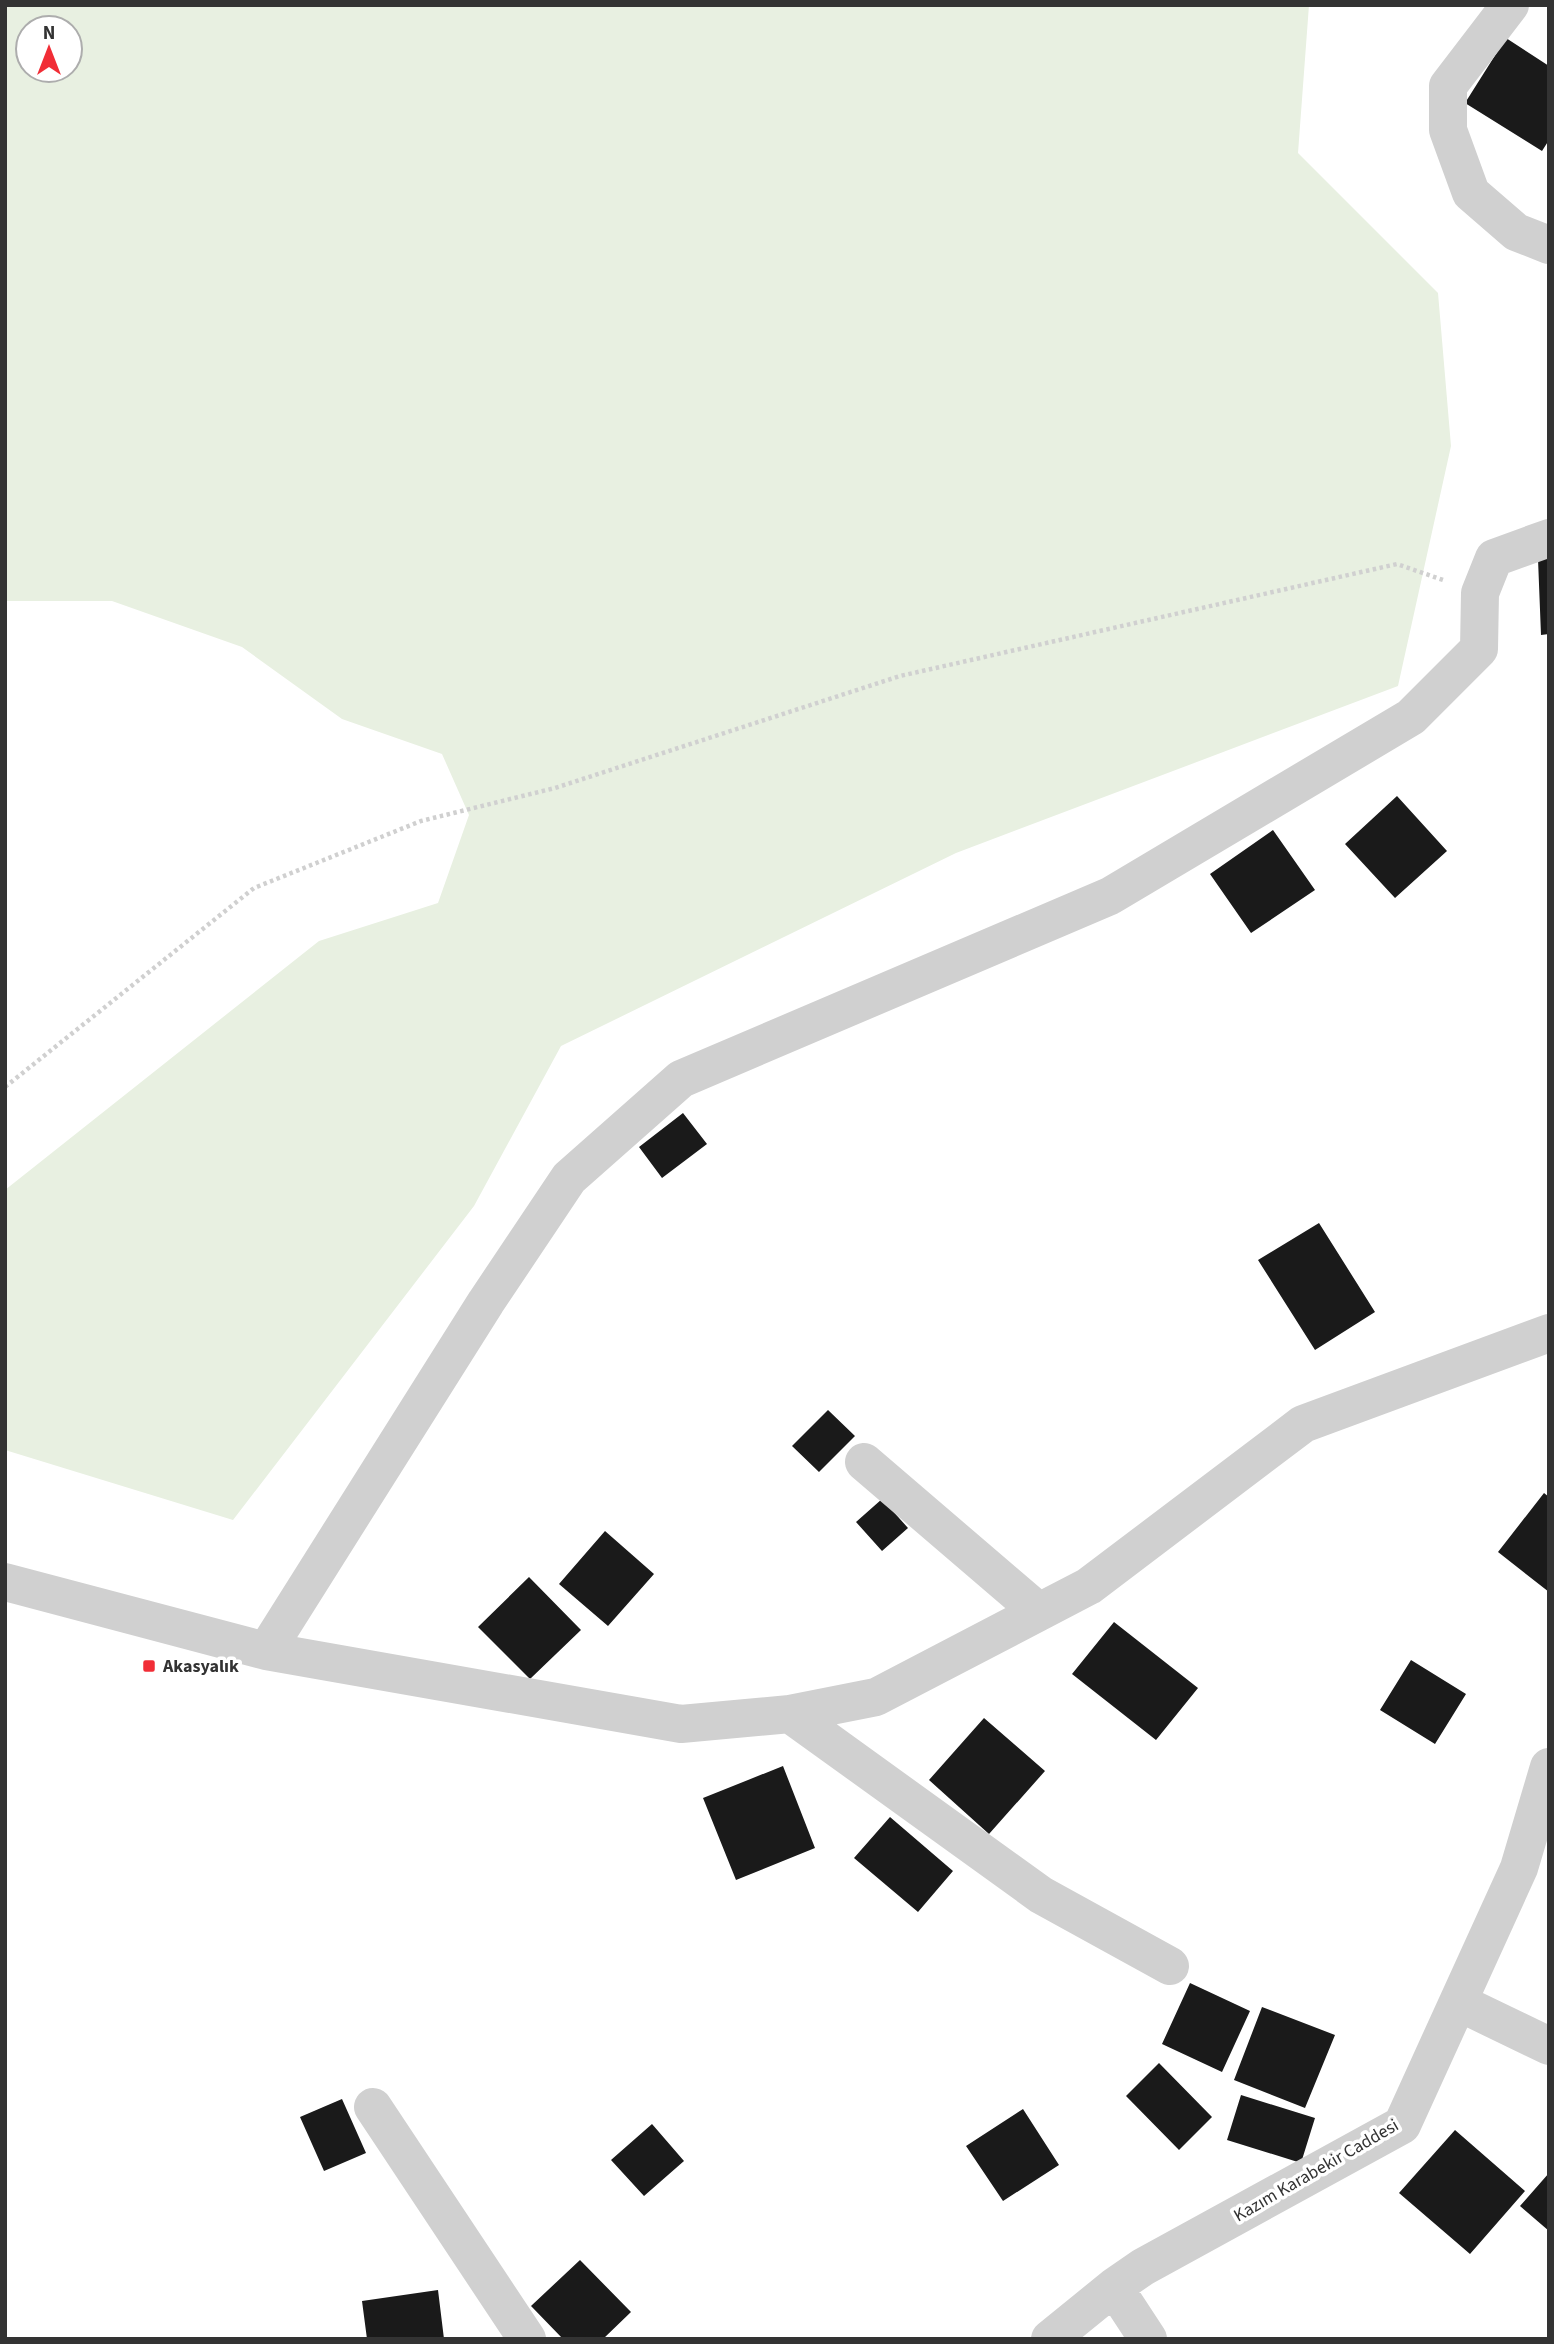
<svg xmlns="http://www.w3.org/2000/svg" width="1554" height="2344" font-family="'Source Sans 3',sans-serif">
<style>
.green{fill:#e8f0e1;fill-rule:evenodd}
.building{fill:#1a1a1a}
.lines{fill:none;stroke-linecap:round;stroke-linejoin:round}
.path{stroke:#d0d0d0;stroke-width:4.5;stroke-dasharray:3.5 3.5;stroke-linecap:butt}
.minor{stroke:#d0d0d0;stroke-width:38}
.poi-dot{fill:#f12d36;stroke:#fff;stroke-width:2.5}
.labels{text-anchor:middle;stroke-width:7;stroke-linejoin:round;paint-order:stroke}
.poi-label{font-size:18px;font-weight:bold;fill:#333;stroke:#fff;text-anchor:start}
.street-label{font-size:18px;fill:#333;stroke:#fff}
</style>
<rect width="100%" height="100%" fill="#fff"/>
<path class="green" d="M5 5H1309L1298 153 1438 293 1451 446 1398 686 956 853 561 1046 474 1206 233 1520 5 1450V1190L319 941 438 903 469 815 442 754 342 719 242 647 112 601H5ZM28 28H70V70H28Z"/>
<path class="building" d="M1506 38 1549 66V140L1542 151 1465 103Z
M1538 559H1549V634L1541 635Z
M1397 796 1447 851 1395 898 1345 844Z
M1273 830 1315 890 1251 933 1210 874Z
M683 1113 707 1144 662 1178 639 1147Z
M1319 1223 1375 1312 1315 1350 1258 1260Z
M828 1410 855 1436 819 1472 792 1446Z
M1544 1493 1549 1497V1592L1498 1552Z
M882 1499 908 1528 882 1551 856 1522Z
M605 1531 654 1574 608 1626 559 1584Z
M529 1577 581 1630 530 1679 478 1627Z
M1114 1622 1198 1688 1156 1740 1072 1674Z
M1411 1660 1466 1694 1435 1744 1380 1710Z
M984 1718 1045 1771 989 1834 929 1780Z
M783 1766 815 1848 736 1880 703 1798Z
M890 1817 953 1871 918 1912 854 1858Z
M1190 1983 1250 2011 1222 2072 1162 2044Z
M1262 2007 1335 2035 1305 2108 1234 2080Z
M1159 2063 1212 2117 1179 2150 1126 2096Z
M1241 2095 1315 2118 1301 2163 1227 2140Z
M342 2099 366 2153 324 2171 300 2117Z
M1023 2109 1059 2165 1003 2201 966 2146Z
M652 2124 684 2161 644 2196 611 2160Z
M1455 2130 1525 2191 1470 2254 1399 2193Z
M1549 2173V2231L1520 2206Z
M580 2260 631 2312 603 2339H563L531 2306Z
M438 2290 444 2339H367L362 2301Z"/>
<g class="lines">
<path class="path" d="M5 1087 254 888 421 821 555 788 900 676 1397 564 1443 580"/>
<path class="minor" d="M1510 5 1448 86V130L1471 193 1516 232 1549 245
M864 1462 1039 1612
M5 1582 266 1651 681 1724 790 1714 876 1697 1089 1586 1303 1424 1549 1333
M266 1651 486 1302 569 1178 681 1079 1110 896 1411 717 1479 649 1480 593 1494 558 1549 538
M790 1714 1041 1895 1170 1966
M1458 2002 1549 2046
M373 2107 527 2339
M1114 2287 1148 2339
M1050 2339 1114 2287 1143 2267 1402 2125 1519 1868 1549 1767"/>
</g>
<rect class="poi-dot" x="142" y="1659" width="14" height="14" rx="3.5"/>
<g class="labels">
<g class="poi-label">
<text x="163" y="1672">Akasyalık</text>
</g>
<g class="street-label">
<text transform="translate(1316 2170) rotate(-30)" y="6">Kazım Karabekir Caddesi</text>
</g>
</g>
<rect width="1554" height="2344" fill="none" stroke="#333333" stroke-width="14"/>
<g transform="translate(49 49)"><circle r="33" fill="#ffffff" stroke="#adadad" stroke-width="2"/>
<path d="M0-5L12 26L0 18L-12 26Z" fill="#f12d36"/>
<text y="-10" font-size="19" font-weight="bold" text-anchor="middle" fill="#333333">N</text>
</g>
</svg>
